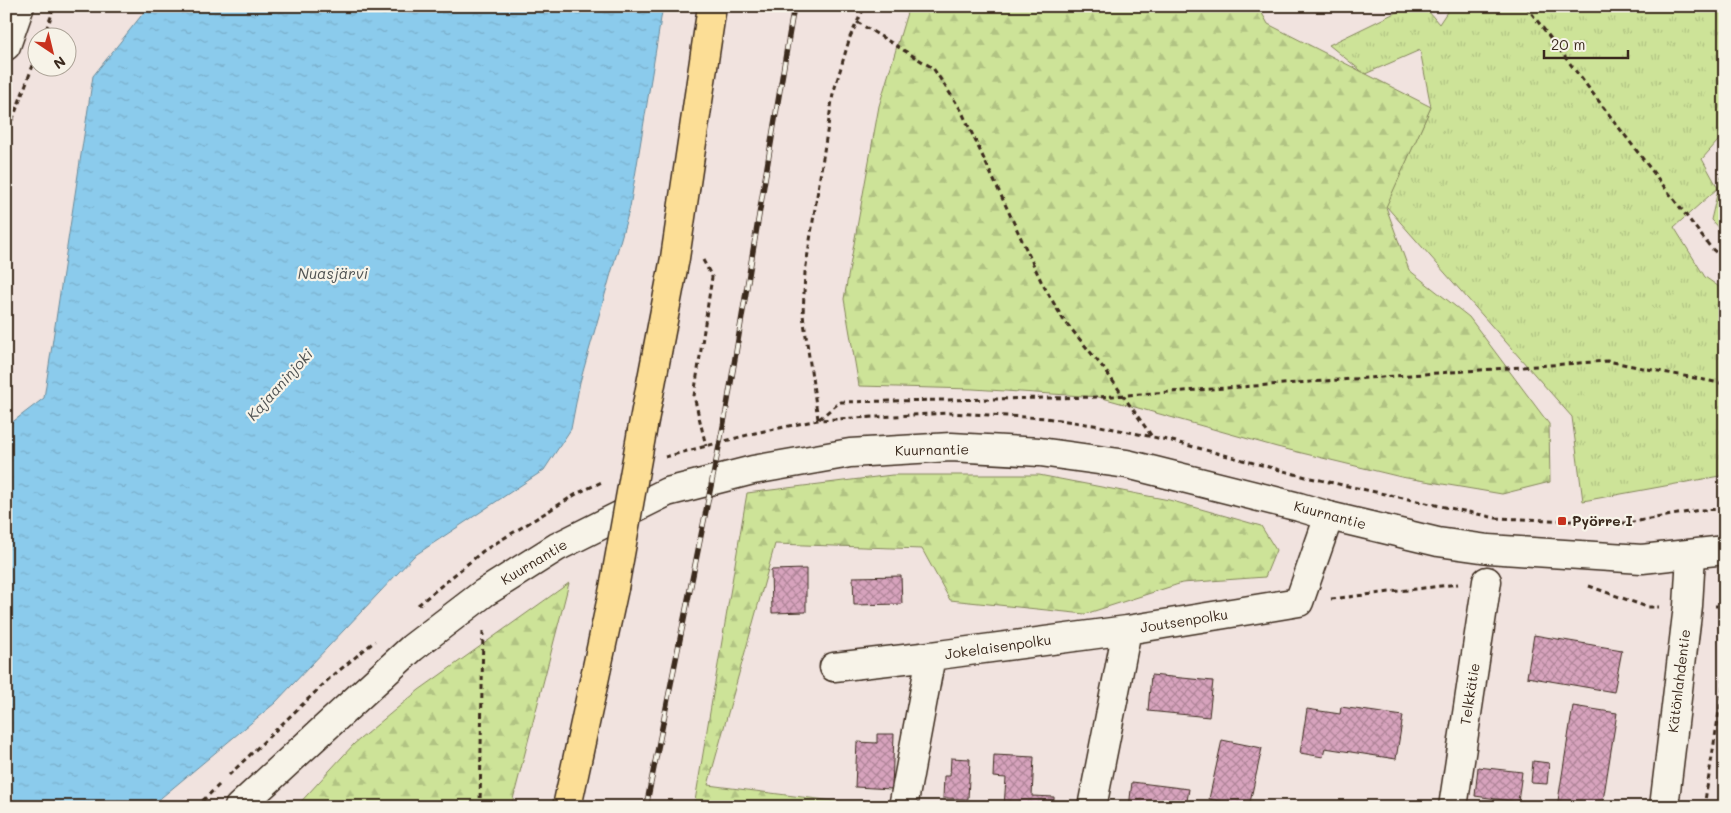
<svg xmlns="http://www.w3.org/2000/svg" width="1731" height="813" font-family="Mali,sans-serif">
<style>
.grass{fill:url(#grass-tufts);stroke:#84865b}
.forest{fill:url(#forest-firs);stroke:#84865b}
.water{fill:url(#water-ripples);stroke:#6b8b9a}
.building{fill:url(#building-cross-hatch);stroke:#3b2a1e}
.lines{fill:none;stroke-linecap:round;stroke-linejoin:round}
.minor-casing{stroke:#3b2a1e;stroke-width:31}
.tertiary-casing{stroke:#3b2a1e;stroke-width:31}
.trunk-casing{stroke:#3b2a1e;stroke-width:31}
.path{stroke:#3b2a1e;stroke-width:3;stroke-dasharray:5 4;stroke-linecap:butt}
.minor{stroke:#f7f3e8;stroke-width:28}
.tertiary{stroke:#f7f3e8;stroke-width:28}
.trunk{stroke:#fcde96;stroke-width:28}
.rail-casing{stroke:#3b2a1e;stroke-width:5.5}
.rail{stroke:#f7f3e8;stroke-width:4;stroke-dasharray:11;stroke-linecap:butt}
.trunk-bridge-casing{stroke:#3b2a1e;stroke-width:31;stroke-linecap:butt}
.trunk-bridge{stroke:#fcde96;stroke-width:28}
.poi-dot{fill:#c8321e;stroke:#f7f3e8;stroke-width:2}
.labels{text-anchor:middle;stroke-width:4.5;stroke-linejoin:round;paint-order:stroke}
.street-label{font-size:14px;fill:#3b2a1e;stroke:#f7f3e8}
.poi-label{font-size:14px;font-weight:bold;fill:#3b2a1e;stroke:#f7f3e8;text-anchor:start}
.water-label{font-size:15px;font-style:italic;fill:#4f5252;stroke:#f7f3e8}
</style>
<defs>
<pattern id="grass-tufts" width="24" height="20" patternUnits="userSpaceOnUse" patternTransform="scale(1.25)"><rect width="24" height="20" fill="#cde398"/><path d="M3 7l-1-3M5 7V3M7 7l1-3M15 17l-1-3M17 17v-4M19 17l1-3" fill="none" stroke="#b1c383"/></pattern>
<pattern id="forest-firs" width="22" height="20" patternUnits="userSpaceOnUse" patternTransform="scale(1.25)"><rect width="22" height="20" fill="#cde398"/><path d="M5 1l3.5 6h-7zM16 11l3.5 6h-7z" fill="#b1c383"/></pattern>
<pattern id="water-ripples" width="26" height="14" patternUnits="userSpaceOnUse" patternTransform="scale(1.25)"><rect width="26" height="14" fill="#8bcbec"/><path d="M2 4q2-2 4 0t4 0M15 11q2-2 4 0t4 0" fill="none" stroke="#79aeca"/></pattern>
<pattern id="building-cross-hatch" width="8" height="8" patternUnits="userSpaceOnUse" patternTransform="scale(1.25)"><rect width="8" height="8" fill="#d7a3bd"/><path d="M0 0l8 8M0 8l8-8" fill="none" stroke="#b08599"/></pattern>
</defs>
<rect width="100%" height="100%" fill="#f1e3df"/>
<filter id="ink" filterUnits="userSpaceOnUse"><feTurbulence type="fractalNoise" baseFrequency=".02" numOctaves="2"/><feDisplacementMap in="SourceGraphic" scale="10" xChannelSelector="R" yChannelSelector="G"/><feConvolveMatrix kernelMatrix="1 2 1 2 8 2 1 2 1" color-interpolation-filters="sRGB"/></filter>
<g filter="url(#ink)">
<path class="grass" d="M1409 6H1424L1439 24 1451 6H1719L1725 14V133L1702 159 1718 188 1674 227 1705 277 1725 291V475L1583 501 1572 417 1386 206 1431 107 1420 50 1365 74 1329 45Z"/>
<path class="forest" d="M909 6H1258L1268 24 1431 107 1386 207 1409 270 1469 317 1549 424 1550 482 1502 494 1401 477 1277 447 1099 397 973 389 859 386 844 299 879 106Z
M1725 160V235L1711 220Z
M892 475H1039L1169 500 1261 526 1276 550 1265 577 1182 583 1085 614 950 600 922 549 775 544 708 785 880 807H694L747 493Z
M569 583 511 807H296L354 744 419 690Z"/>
<path class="water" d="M149 6H663L630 207 580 382 571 429 544 470 414 556 275 703 150 807H6V427L44 398 93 76Z"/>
<path class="building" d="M806 569V612L772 613 771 570Z
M901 576 902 604 854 605 853 577Z
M1534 635 1622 650 1614 692 1527 677Z
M1151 675 1213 681 1209 717 1148 711Z
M1573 706 1617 713 1602 807H1557Z
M1341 707 1403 716 1396 759 1325 748 1323 757 1300 753 1307 709 1340 714Z
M877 734H894L892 789 855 787 857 742 877 743Z
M1222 740 1262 748 1249 807 1209 799Z
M994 755 1034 757 1032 796 1054 797V807H1004L1006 778 993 777Z
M951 758 970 759 968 799 943 798 944 776H950Z
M1533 761 1549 763 1547 784 1531 783Z
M1478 767 1522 772 1518 802 1475 796Z
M1132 782 1189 789 1186 807H1129Z"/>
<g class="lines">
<g class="minor-casing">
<path id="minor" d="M6 46 20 6
M834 667 931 656
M903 807 931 656 1127 630
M1092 807 1127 630 1299 602 1329 516
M1453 807 1487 581
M1664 807 1688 606 1691 555"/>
</g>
<g class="tertiary-casing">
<path id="tertiary" d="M239 807 412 648 484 593 557 547 667 492 753 470 850 453 951 447 1040 452 1127 464 1299 507 1329 516 1438 542 1488 549 1642 559 1725 550"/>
</g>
<g class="trunk-casing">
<path id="trunk" d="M642 431 675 258 712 6
M567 807 614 588"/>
</g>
<path class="path" d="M1526 6 1711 248 1725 260
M857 22 933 68 961 110 1042 283 1063 319 1105 370 1153 438
M43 38 55 6
M6 137 38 52
M703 260 712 277 694 396 706 446
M818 419 803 315 805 272 833 94 850 37 865 6
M819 419 840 402 1099 397 1607 361 1725 384
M665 457 755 433 818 420 950 413 1046 418 1100 426 1172 441 1306 477 1496 518 1627 523 1700 510 1725 509
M1589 586 1647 607H1659
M1331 599 1458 584
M418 605 483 551 578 493 604 481
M1715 606H1725
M229 775 330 678 375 641
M196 807 219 785
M480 807 483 629
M1704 807 1725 674"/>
<use href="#minor" class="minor"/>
<use href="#tertiary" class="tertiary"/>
<use href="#trunk" class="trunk"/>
<g class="rail-casing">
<path id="rail" d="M646 807 726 412 794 6"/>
</g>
<use href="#rail" class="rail"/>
<g class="trunk-bridge-casing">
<path id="trunk-bridge" d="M614 588 642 431"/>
</g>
<use href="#trunk-bridge" class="trunk-bridge"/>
</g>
</g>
<rect class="poi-dot" x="1557" y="516" width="10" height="10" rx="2.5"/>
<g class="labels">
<g class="street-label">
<text transform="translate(932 450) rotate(-1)" y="5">Kuurnantie</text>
<text transform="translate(1330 515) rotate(15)" y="5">Kuurnantie</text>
<text transform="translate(534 562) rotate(-31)" y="5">Kuurnantie</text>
<text transform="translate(1184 621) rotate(-9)" y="5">Joutsenpolku</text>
<text transform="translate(998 647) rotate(-8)" y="5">Jokelaisenpolku</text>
<text transform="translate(1679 681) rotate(-83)" y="5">Kätönlahdentie</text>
<text transform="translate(1470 694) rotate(-81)" y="5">Telkkätie</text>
</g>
<g class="poi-label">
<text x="1572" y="526">Pyörre I</text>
</g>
<g class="water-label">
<text x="333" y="279">Nuasjärvi</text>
<text transform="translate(280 385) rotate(-48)" y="5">Kajaaninjoki</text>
</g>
</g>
<rect width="1731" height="813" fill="none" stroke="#f7f3e8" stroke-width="25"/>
<rect x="12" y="12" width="1706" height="788" fill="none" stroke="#3b2a1e" stroke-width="2" filter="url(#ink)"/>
<g transform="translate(52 52) rotate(145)"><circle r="24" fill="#f7f3e8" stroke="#aca397"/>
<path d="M0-4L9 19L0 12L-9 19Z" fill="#c8321e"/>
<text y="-8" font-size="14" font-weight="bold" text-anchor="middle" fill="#3b2a1e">N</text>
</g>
<path d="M1544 50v8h84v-8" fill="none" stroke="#3b2a1e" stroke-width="2.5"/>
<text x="1551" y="50" font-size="15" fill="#3b2a1e" stroke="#f7f3e8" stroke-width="4" paint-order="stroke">20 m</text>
</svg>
